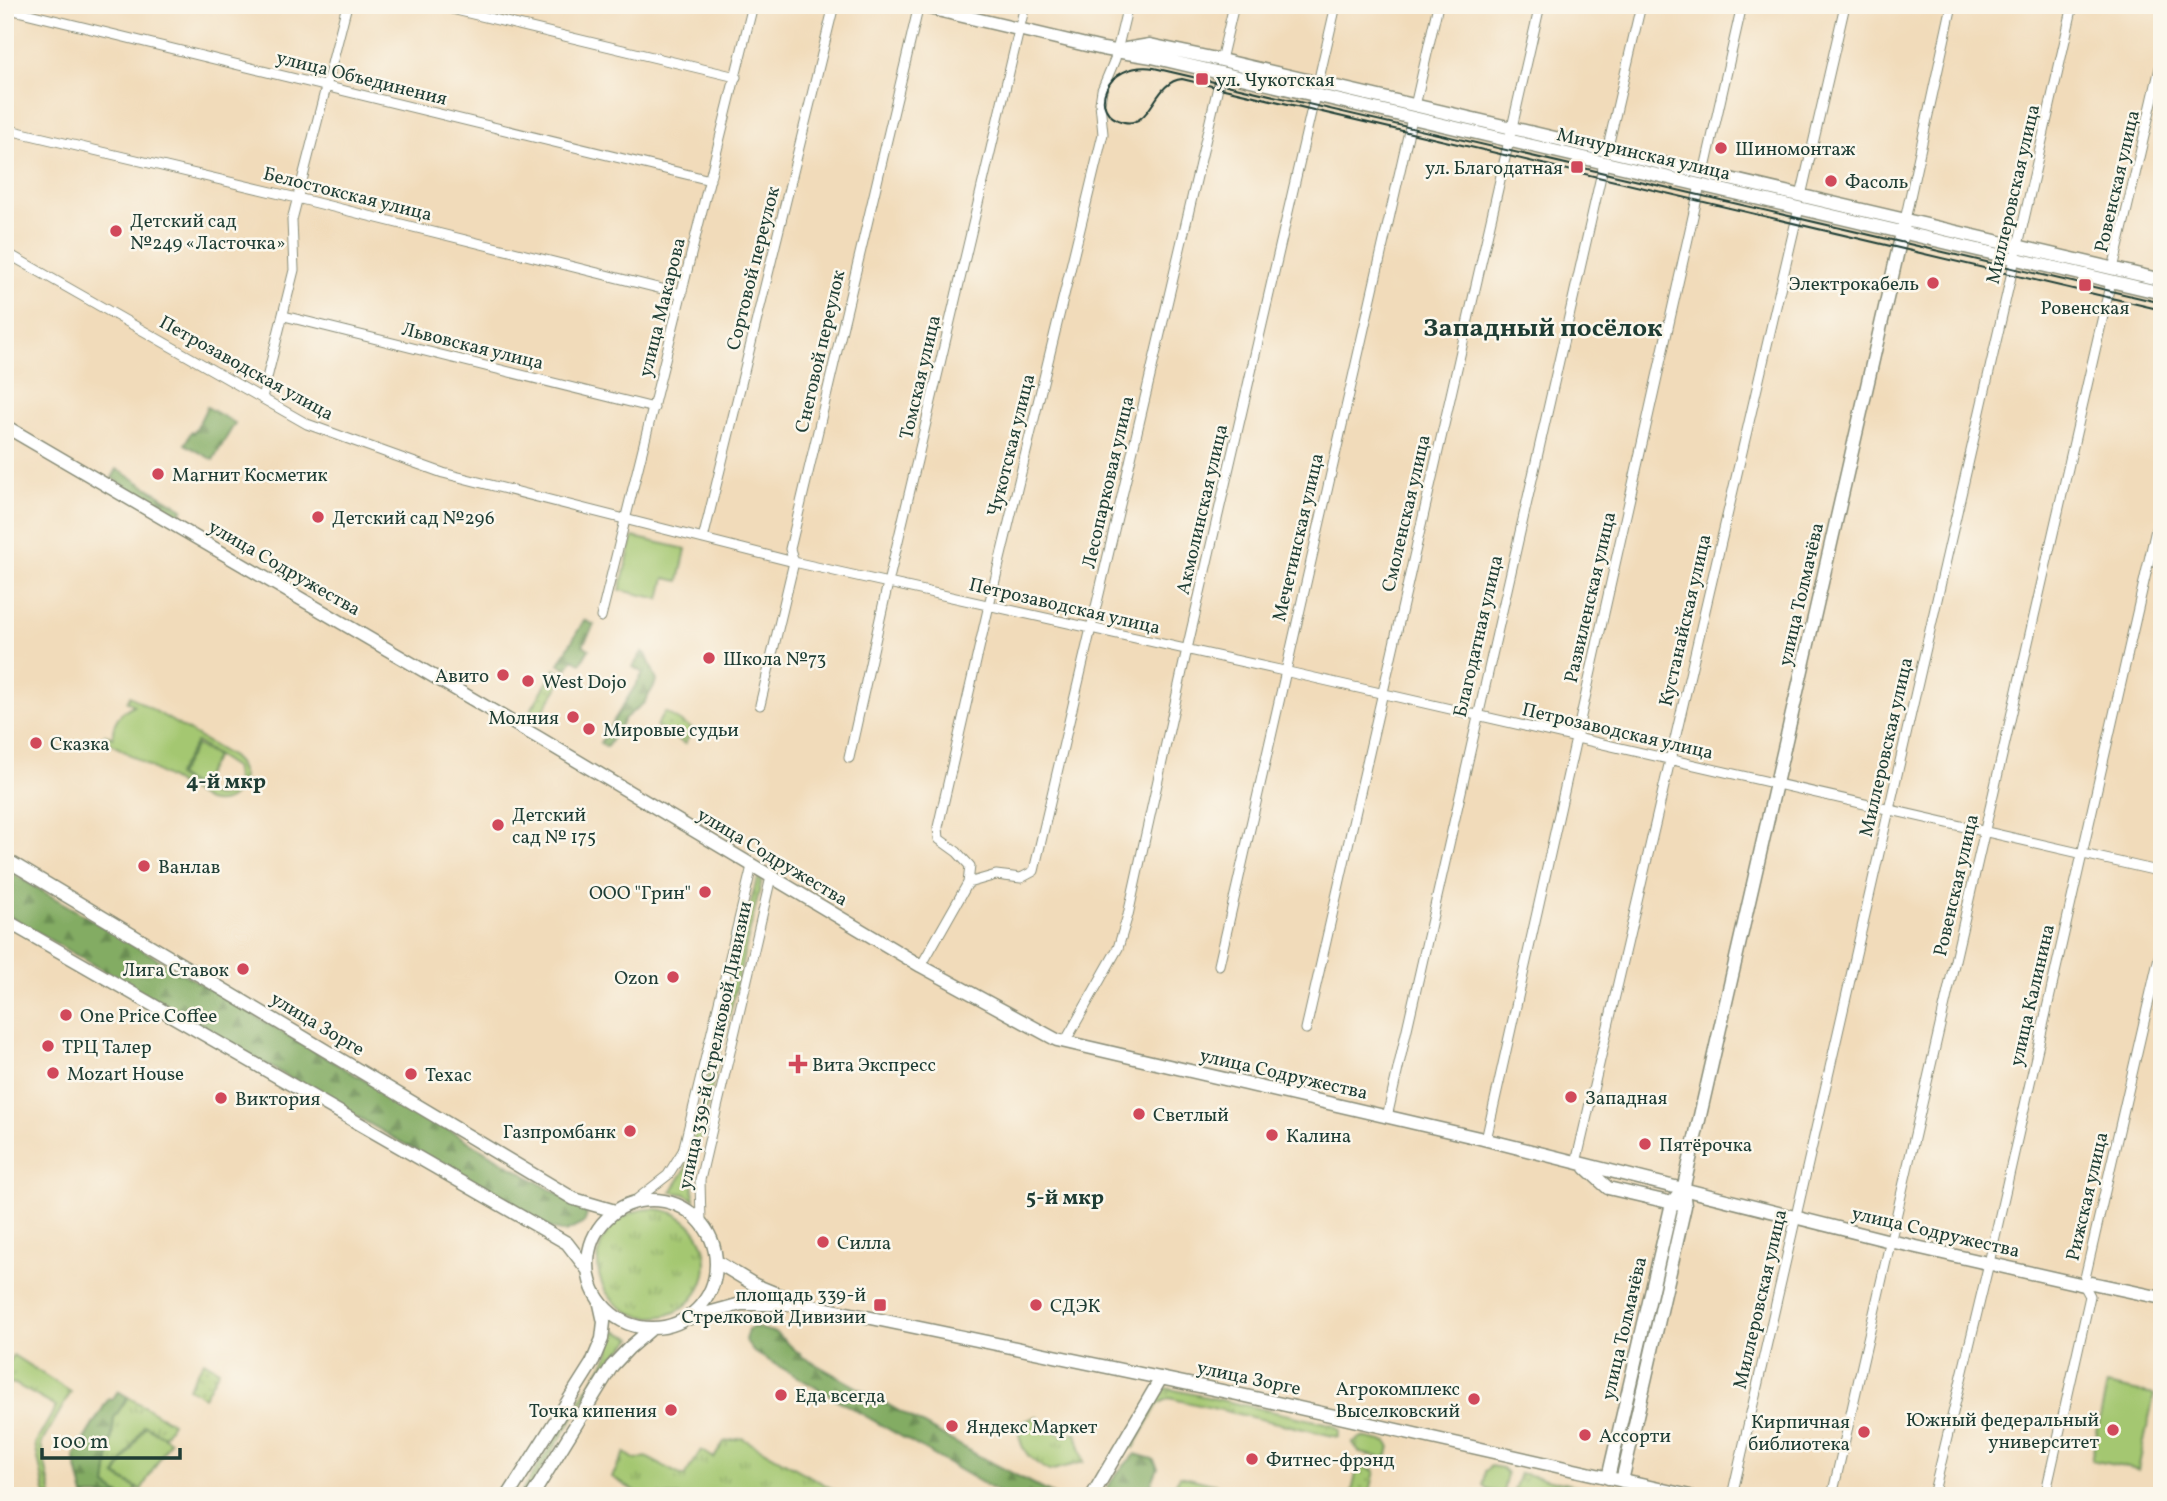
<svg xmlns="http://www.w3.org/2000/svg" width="2167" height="1501" font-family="Vollkorn,serif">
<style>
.grass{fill:url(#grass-tufts);stroke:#628252;stroke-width:2}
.forest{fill:url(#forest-firs);stroke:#51744c;stroke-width:2}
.park{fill:url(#park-dots);stroke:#628252;stroke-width:2}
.garden{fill:#a4c771;stroke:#628252;stroke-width:2;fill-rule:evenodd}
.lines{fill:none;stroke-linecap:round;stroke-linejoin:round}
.street-casing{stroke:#888c77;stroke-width:11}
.secondary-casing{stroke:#888c77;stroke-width:15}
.street{stroke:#fff;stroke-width:9}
.secondary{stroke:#fff;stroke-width:12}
.tram{stroke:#1f3d34;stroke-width:2}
.poi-dot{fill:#d1495b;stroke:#fbf7ec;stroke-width:2.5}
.labels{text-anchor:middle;stroke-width:5;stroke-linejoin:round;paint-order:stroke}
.street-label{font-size:19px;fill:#1f3d34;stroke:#fbf7ec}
.poi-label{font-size:19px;fill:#1f3d34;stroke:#fbf7ec;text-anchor:start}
.neighbourhood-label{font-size:21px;font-weight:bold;fill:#1f3d34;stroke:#fbf7ec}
.district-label{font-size:26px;font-weight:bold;fill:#1f3d34;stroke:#fbf7ec}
</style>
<defs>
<pattern id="grass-tufts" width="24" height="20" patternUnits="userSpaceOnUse" patternTransform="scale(1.75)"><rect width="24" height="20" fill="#a4c771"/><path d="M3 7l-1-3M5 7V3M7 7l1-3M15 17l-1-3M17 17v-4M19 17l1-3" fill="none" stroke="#85a35e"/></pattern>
<pattern id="forest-firs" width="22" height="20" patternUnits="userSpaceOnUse" patternTransform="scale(1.75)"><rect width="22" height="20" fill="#83ac63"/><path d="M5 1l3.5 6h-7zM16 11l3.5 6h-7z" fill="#6b8d52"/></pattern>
<pattern id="park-dots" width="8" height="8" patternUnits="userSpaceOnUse" patternTransform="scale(1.75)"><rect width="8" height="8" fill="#a4c771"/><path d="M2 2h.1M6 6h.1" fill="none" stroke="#85a35e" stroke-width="1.8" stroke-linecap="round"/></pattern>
</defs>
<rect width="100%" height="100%" fill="#fbf7ec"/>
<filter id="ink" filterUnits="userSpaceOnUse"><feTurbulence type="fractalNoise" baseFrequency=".0143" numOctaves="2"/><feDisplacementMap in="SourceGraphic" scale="14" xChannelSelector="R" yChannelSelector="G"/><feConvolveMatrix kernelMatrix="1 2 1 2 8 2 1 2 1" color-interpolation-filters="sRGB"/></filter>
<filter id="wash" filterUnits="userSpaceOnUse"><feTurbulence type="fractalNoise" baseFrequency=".00686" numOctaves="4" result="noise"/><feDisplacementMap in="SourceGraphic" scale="28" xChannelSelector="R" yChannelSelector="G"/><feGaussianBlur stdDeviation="1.57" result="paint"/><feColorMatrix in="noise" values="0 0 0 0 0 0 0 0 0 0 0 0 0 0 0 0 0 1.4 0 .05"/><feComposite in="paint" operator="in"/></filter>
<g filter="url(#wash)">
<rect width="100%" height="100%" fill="#f1dbba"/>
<path class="grass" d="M759 877 762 880 760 888 698 1145 693 1180 694 1200 685 1194 671 1192 685 1170 689 1157 755 886Z
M598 1263a54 54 0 1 1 108 0a54 54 0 1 1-108 0Z
M610 1329 633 1338 608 1363 524 1496H519L605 1361 610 1351Z
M13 1355 71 1392 41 1444 52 1496H46L35 1444 56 1407 15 1384 5 1382V1367Z
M1166 1388 1334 1425 1340 1430 1338 1437 1169 1398 1158 1404 1134 1448 1127 1445 1157 1392Z
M128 1397 172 1423 164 1436 144 1425 115 1475 137 1489 133 1496H121L106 1486 114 1418Z
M1037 1416 1039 1421 1063 1436 1076 1433 1084 1462 1049 1471C1032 1461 1020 1452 1019 1431L1027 1420Z
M1362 1437 1387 1442 1390 1446 1388 1455 1384 1458 1360 1453 1353 1443Z
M742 1438 845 1496H642L612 1477 625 1453 636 1460 646 1457 684 1477 701 1450 714 1458 724 1442Z
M1490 1466 1502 1468 1507 1473 1503 1493 1488 1490 1483 1485 1485 1471Z
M1520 1473 1615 1495 1616 1496H1541L1514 1490Z"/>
<path class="forest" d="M207 407 235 423 213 460 185 444 191 432 194 433Z
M117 469 183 509 178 517 112 478Z
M584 620 594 625 583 645 589 649 581 663 573 659 567 669 559 664Z
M642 652 646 654 657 681 644 703 625 718 607 747 600 743 643 673 633 667Z
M5 869 580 1207 587 1215 584 1223 566 1232 552 1229 5 914Z
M754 1327 776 1333 803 1357 981 1457 1056 1496H1005L754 1352 745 1340 748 1329Z
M118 1391 128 1397 114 1418 106 1486 121 1496H84L74 1456 109 1398 112 1400Z
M1135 1454 1153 1459 1158 1468 1146 1496H1103L1115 1475Z"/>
<path class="park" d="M555 669 565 675 540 716 531 710Z
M665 712 693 729 685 744 656 726Z
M204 1361 219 1370 204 1397 188 1388Z
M1358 1465 1375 1471 1369 1496H1351Z"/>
<path class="garden" d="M633 537 686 549 679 581 665 578 660 599 620 590Z
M130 696 232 757 238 763 243 776C240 796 226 806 207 801L102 738 105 734 113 738C112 722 119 712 134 705L127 701ZM196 742 234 767 237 782C225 813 194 787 176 776Z
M196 745 216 757 198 788 178 776Z
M2107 1385 2154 1395 2138 1470 2091 1460Z
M145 1426 170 1441 141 1490 116 1475Z
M1180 1476 1262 1496H1168Z"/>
</g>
<g filter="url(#ink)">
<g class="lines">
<g class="street-casing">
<path id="street" d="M435 5 736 77
M5 8 710 180
M1221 60 1234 5
M1318 83 1336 5
M1415 106 1438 5
M5 129 297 198 682 294
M1607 151 1641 5
M1704 173 1742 5
M1801 196 1845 5
M1905 220 1952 5
M5 252 307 424 443 473 794 562 1284 671 2162 872
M2113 269 2162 59
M284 316 654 408
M262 398 294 270 292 220 347 5
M703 539 834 5
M601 617 753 5
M760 705 794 562 790 549 919 5
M849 758 888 583 1025 5
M968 883 996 875 1021 878 1034 871 1221 74
M1219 965 1412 118
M921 966 968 883 970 866 957 852 939 839 938 827 989 605 1103 134 1100 103 1102 90 1115 59 1128 5
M1306 1029 1540 5
M1065 1042 1118 948 1128 915 1187 649 1315 95
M1387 1117 1604 163
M1486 1140 1700 185
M1576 1163 1799 208
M632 1203 668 1175 683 1151 752 866
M701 1222 700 1180 771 877
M1732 1496 2073 5
M1832 1496 2111 281
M1933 1496 1989 1263 2162 503
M2045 1496 2090 1296 2084 1285 2085 1278 2162 944"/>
</g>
<g class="secondary-casing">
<path id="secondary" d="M916 5 1103 49 1152 57 2162 293
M1126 49 1150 45 1221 60 2162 280
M5 426 539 738 921 966 1057 1040 1479 1138 1890 1241 2084 1285 2092 1283 2162 1298
M5 859 574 1199 615 1211
M5 920 567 1243 587 1269
M1586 1168 1608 1188 1681 1205
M588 1264a64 64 0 1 1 128 0a64 64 0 1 1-128 0Z
M717 1262 755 1285 799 1303 1237 1394 1690 1496
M690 1318 741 1304H792
M1608 1478 1672 1203 1683 1190
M1622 1481 1685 1206 1683 1190 1905 220
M508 1496 592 1363 602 1339 604 1322 600 1304
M532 1496 612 1366 629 1348 651 1329
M1092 1496 1161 1378"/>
</g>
<use href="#street" class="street"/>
<use href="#secondary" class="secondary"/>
<path class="tram" d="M2162 303 1154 68C1105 61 1086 113 1124 122 1152 128 1154 81 1182 79L2162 310"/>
</g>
</g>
<g class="poi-dot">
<rect x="1195" y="72" width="14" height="14" rx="3.5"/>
<circle cx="1721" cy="148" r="7"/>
<rect x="1570" y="160" width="14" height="14" rx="3.5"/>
<circle cx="1831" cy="181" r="7"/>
<circle cx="116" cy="231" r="7"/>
<circle cx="1933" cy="283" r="7"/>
<rect x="2078" y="278" width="14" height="14" rx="3.5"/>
<circle cx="158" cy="474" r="7"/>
<circle cx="318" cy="517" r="7"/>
<circle cx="709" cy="658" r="7"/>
<circle cx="503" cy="675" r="7"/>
<circle cx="528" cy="681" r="7"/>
<circle cx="573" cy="717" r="7"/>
<circle cx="589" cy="729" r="7"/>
<circle cx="36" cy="743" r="7"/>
<circle cx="498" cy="825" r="7"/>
<circle cx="144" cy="866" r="7"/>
<circle cx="705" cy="892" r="7"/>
<circle cx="243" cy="969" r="7"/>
<circle cx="673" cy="977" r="7"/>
<circle cx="66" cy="1015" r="7"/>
<circle cx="48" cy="1046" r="7"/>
<path d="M794.5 1053.5h7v7h7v7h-7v7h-7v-7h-7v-7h7z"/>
<circle cx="53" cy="1073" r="7"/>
<circle cx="411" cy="1074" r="7"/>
<circle cx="1571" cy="1097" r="7"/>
<circle cx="221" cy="1098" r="7"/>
<circle cx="1139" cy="1114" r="7"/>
<circle cx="630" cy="1131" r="7"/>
<circle cx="1272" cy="1135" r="7"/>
<circle cx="1645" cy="1144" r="7"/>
<circle cx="823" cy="1242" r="7"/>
<rect x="873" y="1298" width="14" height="14" rx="3.5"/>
<circle cx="1036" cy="1305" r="7"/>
<circle cx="781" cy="1395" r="7"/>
<circle cx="1474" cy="1399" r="7"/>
<circle cx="671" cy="1410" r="7"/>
<circle cx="952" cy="1426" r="7"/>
<circle cx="2113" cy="1430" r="7"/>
<circle cx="1864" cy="1432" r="7"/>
<circle cx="1585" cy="1435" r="7"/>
<circle cx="1252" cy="1459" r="7"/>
</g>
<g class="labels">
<g class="street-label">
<text transform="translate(362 77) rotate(14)" y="7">улица Объединения</text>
<text transform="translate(1644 153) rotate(13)" y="7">Мичуринская улица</text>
<text transform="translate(2116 181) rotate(-77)" y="7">Ровенская улица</text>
<text transform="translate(348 193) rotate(14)" y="7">Белостокская улица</text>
<text transform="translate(2012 194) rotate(-77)" y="7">Миллеровская улица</text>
<text transform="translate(752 268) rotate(-76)" y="7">Сортовой переулок</text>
<text transform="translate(661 307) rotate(-76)" y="7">улица Макарова</text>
<text transform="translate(473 345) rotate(14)" y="7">Львовская улица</text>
<text transform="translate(819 351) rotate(-77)" y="7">Снеговой переулок</text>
<text transform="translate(247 367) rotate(29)" y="7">Петрозаводская улица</text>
<text transform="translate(919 377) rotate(-77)" y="7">Томская улица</text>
<text transform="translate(1010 445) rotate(-76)" y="7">Чукотская улица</text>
<text transform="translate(1107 482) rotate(-77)" y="7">Лесопарковая улица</text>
<text transform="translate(1201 509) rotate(-77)" y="7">Акмолинская улица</text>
<text transform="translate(1405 513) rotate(-77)" y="7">Смоленская улица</text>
<text transform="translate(1297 537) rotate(-77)" y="7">Мечетинская улица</text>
<text transform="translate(285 567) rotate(30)" y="7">улица Содружества</text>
<text transform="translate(1800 594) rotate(-77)" y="7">улица Толмачёва</text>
<text transform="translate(1589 597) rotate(-77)" y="7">Развиленская улица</text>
<text transform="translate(1065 605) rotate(13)" y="7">Петрозаводская улица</text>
<text transform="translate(1684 620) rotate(-77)" y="7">Кустанайская улица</text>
<text transform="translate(1477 636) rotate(-77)" y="7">Благодатная улица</text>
<text transform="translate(1618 730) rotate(13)" y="7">Петрозаводская улица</text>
<text transform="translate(1885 747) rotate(-77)" y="7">Миллеровская улица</text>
<text transform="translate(773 856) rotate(31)" y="7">улица Содружества</text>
<text transform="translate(1955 885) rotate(-77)" y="7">Ровенская улица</text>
<text transform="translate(2031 995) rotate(-77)" y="7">улица Калинина</text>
<text transform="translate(318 1023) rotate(31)" y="7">улица Зорге</text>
<text transform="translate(714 1045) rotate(-78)" y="7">улица 339-й Стрелковой Дивизии</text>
<text transform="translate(1284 1073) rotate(13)" y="7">улица Содружества</text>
<text transform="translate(2086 1196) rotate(-77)" y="7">Рижская улица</text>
<text transform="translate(1936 1231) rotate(13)" y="7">улица Содружества</text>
<text transform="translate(1759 1299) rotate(-77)" y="7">Миллеровская улица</text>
<text transform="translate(1623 1328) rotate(-77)" y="7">улица Толмачёва</text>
<text transform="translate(1249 1377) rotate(12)" y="7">улица Зорге</text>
</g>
<g class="poi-label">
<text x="1216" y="86">ул. Чукотская</text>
<text x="1735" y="155">Шиномонтаж</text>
<text x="1563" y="174" text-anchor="end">ул. Благодатная</text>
<text x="1845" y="188">Фасоль</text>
<text x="130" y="227">Детский сад<tspan x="130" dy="22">№249 «Ласточка»</tspan></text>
<text x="1919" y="290" text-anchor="end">Электрокабель</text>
<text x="2085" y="314" text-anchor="middle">Ровенская</text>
<text x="172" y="481">Магнит Косметик</text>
<text x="332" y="524">Детский сад №296</text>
<text x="723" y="665">Школа №73</text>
<text x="489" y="682" text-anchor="end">Авито</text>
<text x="542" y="688">West Dojo</text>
<text x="559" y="724" text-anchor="end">Молния</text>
<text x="603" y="736">Мировые судьи</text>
<text x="50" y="750">Сказка</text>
<text x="512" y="821">Детский<tspan x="512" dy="22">сад № 175</tspan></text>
<text x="158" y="873">Ванлав</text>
<text x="691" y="899" text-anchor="end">ООО "Грин"</text>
<text x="229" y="976" text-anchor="end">Лига Ставок</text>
<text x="659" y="984" text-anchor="end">Ozon</text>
<text x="80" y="1022">One Price Coffee</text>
<text x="62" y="1053">ТРЦ Талер</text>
<text x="812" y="1071">Вита Экспресс</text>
<text x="67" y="1080">Mozart House</text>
<text x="425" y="1081">Техас</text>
<text x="1585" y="1104">Западная</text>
<text x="235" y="1105">Виктория</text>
<text x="1153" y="1121">Светлый</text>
<text x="616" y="1138" text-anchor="end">Газпромбанк</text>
<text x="1286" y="1142">Калина</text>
<text x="1659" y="1151">Пятёрочка</text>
<text x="837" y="1249">Силла</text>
<text x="866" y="1301" text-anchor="end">площадь 339-й<tspan x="866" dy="22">Стрелковой Дивизии</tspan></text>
<text x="1050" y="1312">СДЭК</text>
<text x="1460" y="1395" text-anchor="end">Агрокомплекс<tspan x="1460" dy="22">Выселковский</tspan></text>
<text x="795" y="1402">Еда всегда</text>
<text x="657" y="1417" text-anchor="end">Точка кипения</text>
<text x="2099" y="1426" text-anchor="end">Южный федеральный<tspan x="2099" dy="22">университет</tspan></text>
<text x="1850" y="1428" text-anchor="end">Кирпичная<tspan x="1850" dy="22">библиотека</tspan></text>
<text x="966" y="1433">Яндекс Маркет</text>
<text x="1599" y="1442">Ассорти</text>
<text x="1266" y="1466">Фитнес-фрэнд</text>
</g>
<g class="neighbourhood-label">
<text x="226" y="788">4-й мкр</text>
<text x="1065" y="1204">5-й мкр</text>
</g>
<g class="district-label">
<text x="1543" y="336">Западный посёлок</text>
</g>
</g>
<rect width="2167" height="1501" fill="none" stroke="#fbf7ec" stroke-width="28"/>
<path d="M42 1448v10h138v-10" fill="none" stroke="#1f3d34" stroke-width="3.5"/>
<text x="52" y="1448" font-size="21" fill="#1f3d34" stroke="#fbf7ec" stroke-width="5" paint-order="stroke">100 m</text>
</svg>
